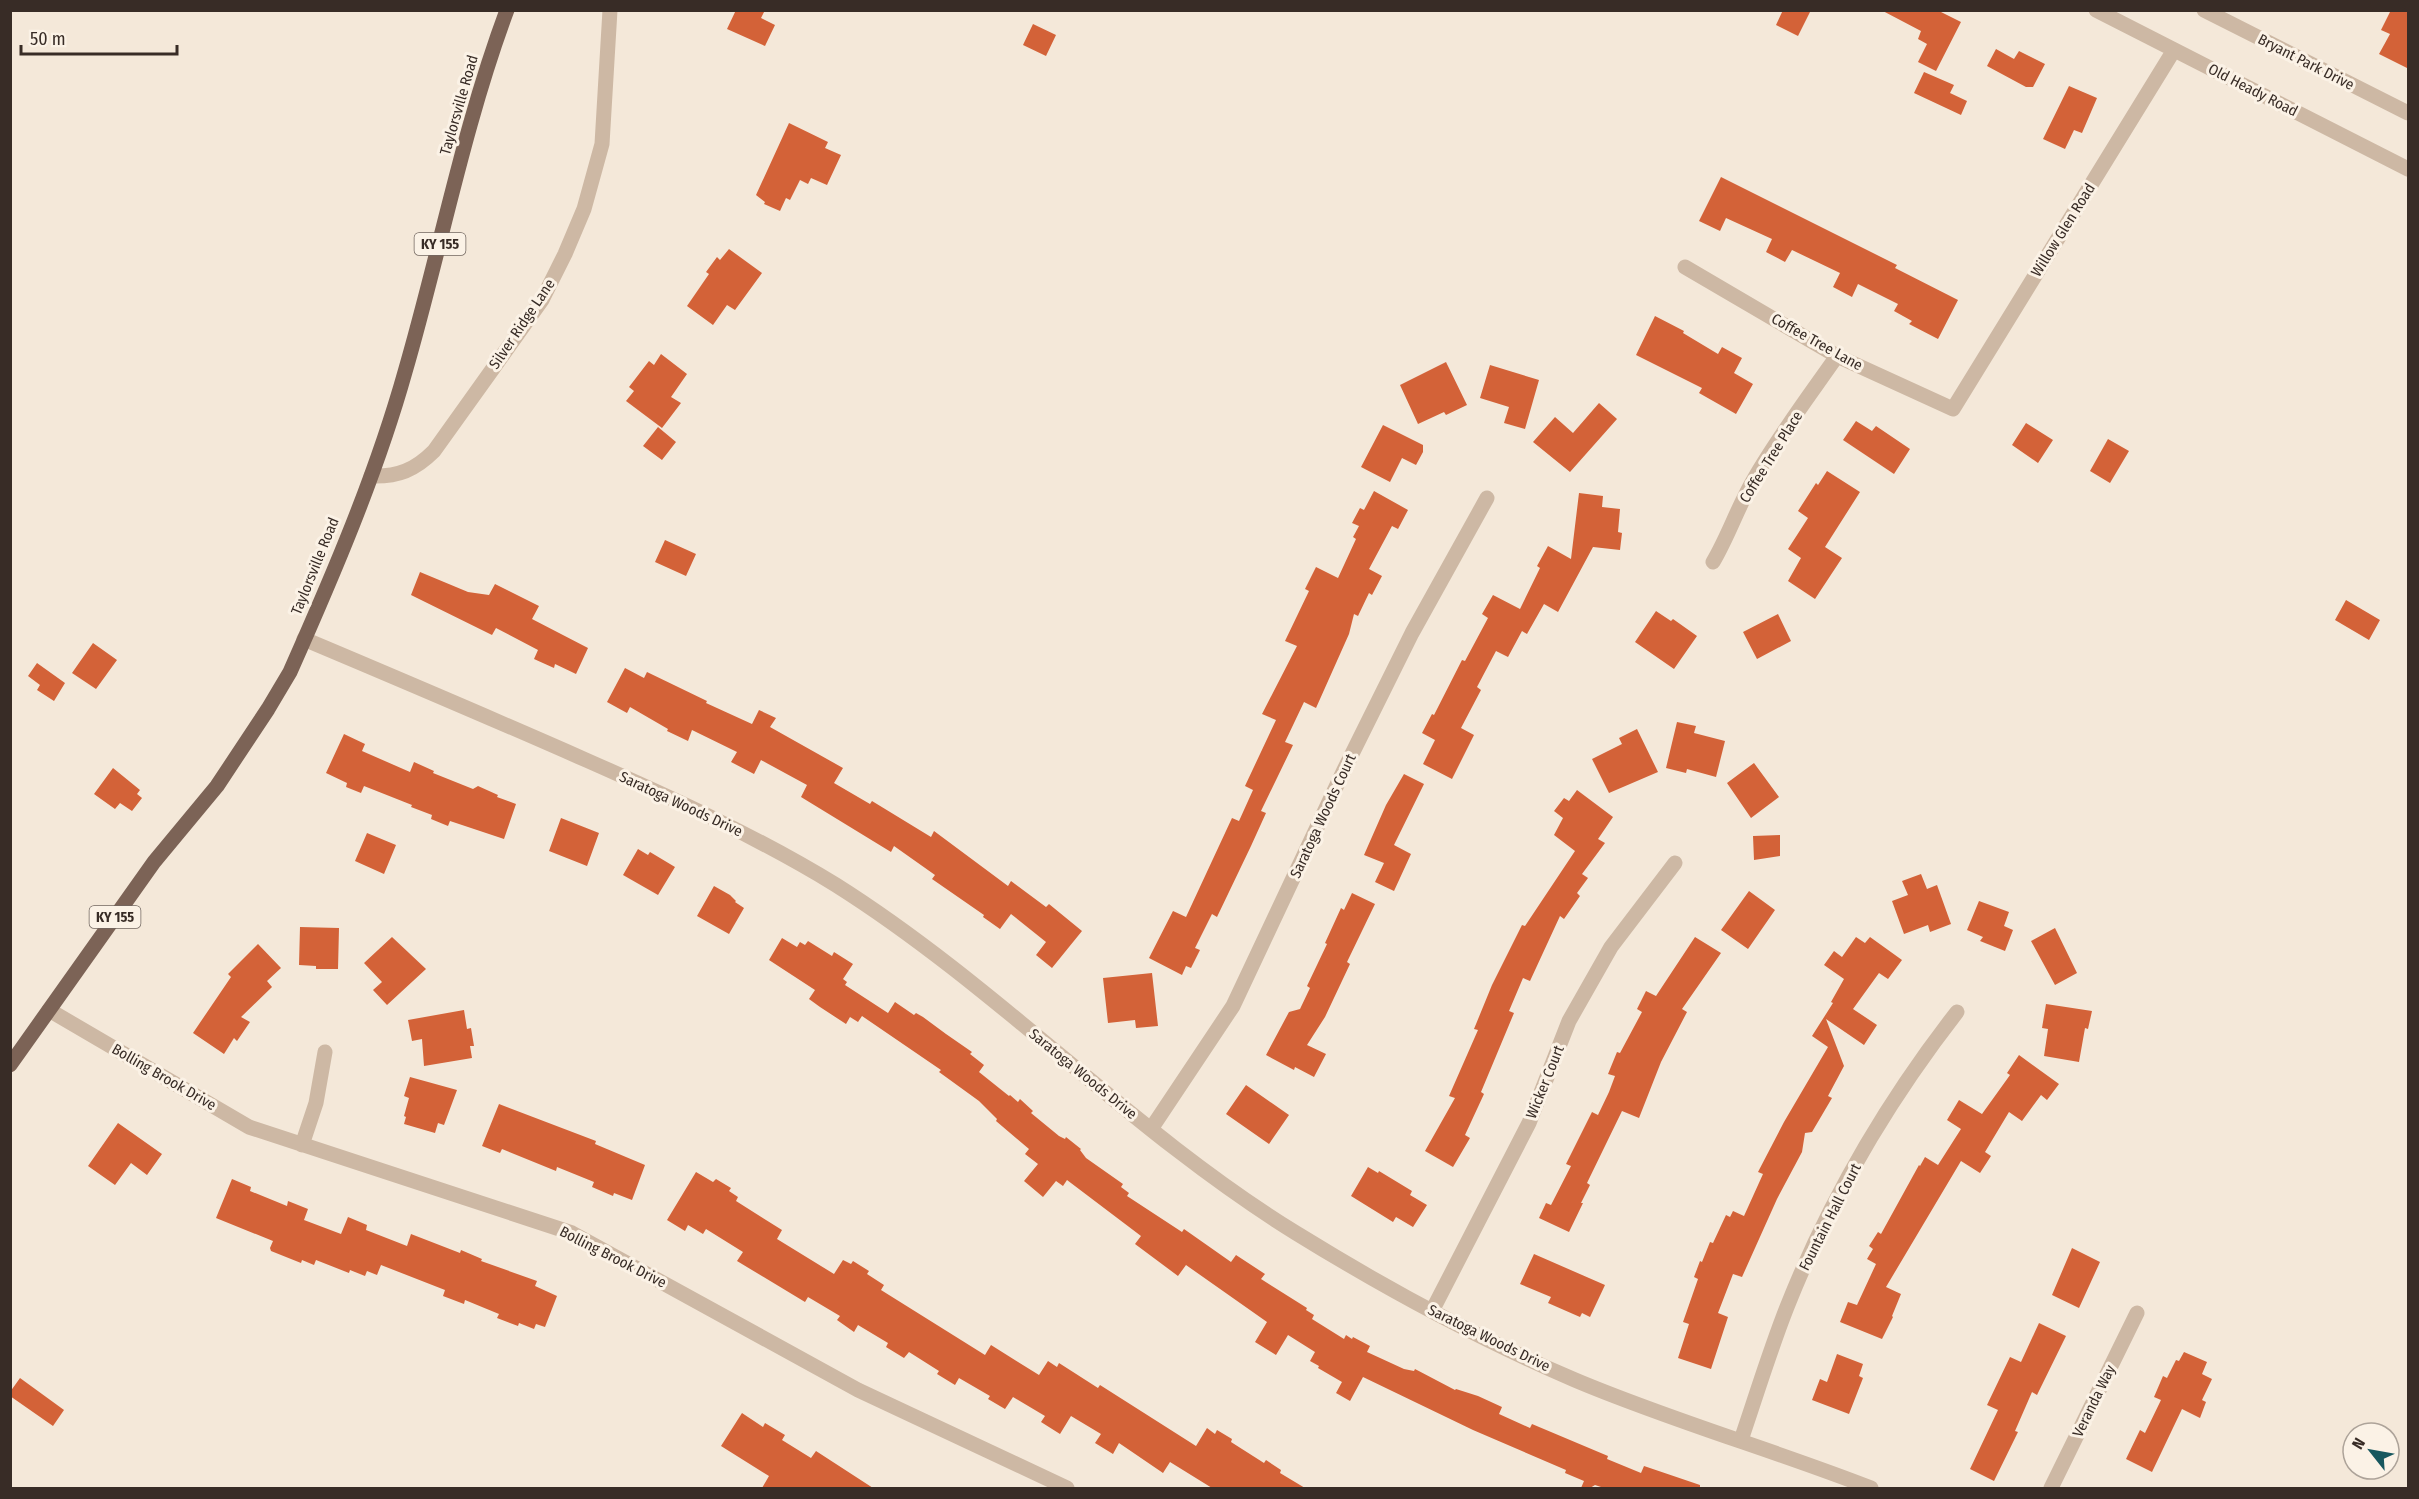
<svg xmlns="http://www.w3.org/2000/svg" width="2419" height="1499" font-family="'Fira Sans Condensed',sans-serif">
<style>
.building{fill:#d36238}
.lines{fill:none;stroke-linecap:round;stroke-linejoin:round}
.minor{stroke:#cdb8a4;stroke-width:15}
.primary{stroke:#7c6356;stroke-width:15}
.labels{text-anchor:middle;stroke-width:6;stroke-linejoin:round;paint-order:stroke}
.shield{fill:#fbf2e6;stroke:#726760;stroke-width:1.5}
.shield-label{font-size:14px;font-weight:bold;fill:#382c26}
.street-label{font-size:15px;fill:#382c26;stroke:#fbf2e6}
</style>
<rect width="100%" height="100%" fill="#f4e8d9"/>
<path class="building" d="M736 10H765L761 18 775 25 765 46 727 29Z
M1783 10H1811L1798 36 1776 25Z
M1881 10H1937L1961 22 1936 71 1918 62 1927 44 1918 39 1921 31Z
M2391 10H2409V69L2379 54 2390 34 2381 30Z
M1033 24 1056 35 1046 56 1023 45Z
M1996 49 2014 59 2019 51 2045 64 2033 87H2026L1987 66Z
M1924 72 1954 85 1950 93 1967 101 1961 115 1914 93Z
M2069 86 2097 98 2082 133 2074 130 2065 149 2043 139Z
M789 123 828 142 825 148 841 155 827 185 811 178 808 184 800 180 790 200 786 198 780 211 764 204 765 202 756 195Z
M1721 177 1897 265 1895 268 1958 300 1938 339 1909 324 1912 321 1894 311 1898 304 1858 284 1852 297 1833 287 1840 273 1792 250 1785 262 1766 252 1772 239 1726 218 1720 231 1699 221Z
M729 249 762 273 735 310 727 305 713 325 687 306 709 274 706 272 717 257 720 260Z
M1655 316 1684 331 1683 333 1718 354 1722 347 1742 358 1734 373 1753 384 1736 414 1699 393 1702 388 1636 355Z
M661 354 687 374 671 397 681 403 662 428 626 401 634 391 629 387 649 361 654 365Z
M1446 362 1467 405 1446 415 1444 412 1418 424 1400 385Z
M1490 365 1539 380 1525 429 1504 423 1509 407 1480 398Z
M1599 403 1617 419 1570 472 1533 442 1555 417 1573 433Z
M1856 421 1872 431 1876 426 1910 449 1894 474 1843 440Z
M2026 423 2053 440 2038 463 2012 445Z
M1383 425 1423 445V452L1416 465 1402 458 1390 482 1361 467Z
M658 427 676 442 662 460 643 446Z
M2108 439 2129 451 2110 483 2090 471Z
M1827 471 1860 492 1825 547 1842 558 1815 599 1788 581 1801 558 1788 549 1808 518 1798 511 1816 483 1818 485Z
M1374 491 1408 510 1398 529 1392 526 1369 569 1382 576 1372 595 1369 593 1358 616 1354 614 1349 634 1316 708 1304 702 1285 742 1293 745 1261 811 1266 813 1251 846 1217 917 1212 914 1195 948 1200 950 1191 968 1186 966 1182 975 1149 958 1173 911 1186 917 1232 818 1239 821 1253 790 1245 786 1276 720 1262 714 1297 646 1285 641 1309 591 1305 589 1316 567 1338 578 1356 539 1353 537 1359 526 1352 523 1360 508 1364 510Z
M1579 493 1603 496 1602 507 1620 509 1618 532 1622 533 1620 550 1593 547 1558 612 1544 604 1527 634 1522 631 1508 657 1496 651 1477 687 1481 690 1461 728 1474 735 1452 779 1423 764 1435 740 1422 733 1432 714 1434 715 1462 660 1465 661 1488 618 1482 614 1493 595 1520 609 1540 568 1537 566 1548 546 1571 559Z
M665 540 696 554 686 576 655 562Z
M420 572 468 592 489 595 495 584 539 606 532 619 588 648 576 674 555 664 554 668 534 659 538 650 496 628 492 635 411 595Z
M2346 600 2380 620 2369 640 2335 620Z
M1656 611 1671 621 1673 619 1697 636 1674 669 1635 642Z
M1778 614 1791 641 1757 659 1743 632Z
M93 643 117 660 96 689 72 673Z
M37 663 65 683 54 701 37 690 40 685 28 676Z
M625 668 644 678 647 672 707 701 706 703 752 724 759 710 776 718 770 727 843 768 834 783 870 804 872 801 931 837 934 831 1008 886 1011 881 1046 907 1049 904 1082 931 1052 968 1036 955 1046 942 1011 914 1000 929 983 917 984 915 932 879 935 875 894 846 891 852 801 797 807 785 761 760 754 774 731 762 737 752 692 730 688 741 667 731 668 729 630 707 627 713 607 702Z
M1677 722 1696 726 1694 733 1725 741 1716 777 1687 769 1686 773 1666 768Z
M1637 729 1658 772 1609 793 1592 759 1622 744 1619 738Z
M344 734 365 744 362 751 410 772 414 762 434 771 433 773 473 789 478 786 498 795 497 797 516 804 504 839 450 821 448 826 431 819 432 815 411 807 412 805 364 786 361 793 346 787 347 783 326 773Z
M1754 763 1779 797 1751 818 1727 783Z
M113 768 140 790 137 794 142 798 132 811 120 803 115 809 94 794Z
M1404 774 1424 784 1394 845 1411 854 1394 891 1375 882 1384 863 1364 855 1386 805Z
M1577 790 1613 817 1598 839 1605 843 1582 874 1588 878 1577 893 1580 896 1564 919 1560 916 1530 981 1523 978 1509 1011 1514 1013 1481 1092 1484 1094 1465 1135 1470 1138 1453 1167 1425 1151 1455 1098 1449 1096 1478 1030 1474 1029 1492 985 1522 925 1525 926 1575 851 1554 835 1563 818 1554 811 1564 798 1569 801Z
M561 818 599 833 587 866 549 851Z
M367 833 396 845 384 874 355 861Z
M1780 835V856L1754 860 1753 836Z
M638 849 648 855 650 852 675 867 658 895 623 875Z
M1921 874 1927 889 1937 885 1951 924 1930 932 1928 925 1904 934 1892 901 1908 895 1902 881Z
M714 886 730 895 736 901 735 902 744 908 729 934 697 916Z
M1749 891 1775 910 1748 949 1721 930Z
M1352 893 1375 904 1347 962 1350 964 1325 1017 1307 1045 1326 1054 1314 1077 1295 1067 1294 1070 1266 1055 1289 1012 1300 1009 1310 988 1307 986 1327 944 1325 943 1341 908 1344 910Z
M1979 901 2009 912 2004 926 2013 930 2005 951 1980 941 1983 937 1967 930Z
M300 927 339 928 338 969H316V966L299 965Z
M2055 928 2077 973 2055 985 2031 941Z
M392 937 426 969 387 1005 373 990 382 982 364 963Z
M1695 937 1721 953 1682 1009 1687 1012 1661 1062 1639 1118 1622 1111 1587 1183 1590 1185 1581 1203H1583L1569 1232 1539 1218 1546 1203 1551 1205 1571 1166 1566 1164 1592 1112 1598 1115 1609 1092 1615 1076 1608 1074 1617 1052 1620 1053 1642 1012 1637 1009 1646 991 1656 996Z
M1856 937 1865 943 1870 937 1902 960 1888 979 1879 973 1853 1009 1877 1025 1864 1045 1826 1019 1844 1066 1828 1096 1832 1098 1812 1132 1805 1133 1802 1152 1777 1199 1742 1277 1733 1274 1718 1313 1728 1317 1711 1369 1678 1358 1689 1324 1683 1322 1698 1279 1694 1277 1700 1261 1702 1262 1710 1242 1713 1243 1726 1215 1730 1217 1733 1211 1744 1216 1763 1174 1758 1172 1784 1122 1828 1047 1812 1036 1833 1003 1831 1002 1844 979 1824 965 1834 951 1842 957Z
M782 938 797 947 800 942 805 945 808 941 832 956 834 952 853 964 843 979 847 982 845 985 888 1013 895 1002 914 1015 916 1013 923 1017 946 1034 972 1052 970 1054 984 1065 979 1072 1009 1096 1010 1095 1018 1102 1020 1099 1033 1111 1031 1113 1059 1136 1065 1139 1066 1137 1081 1149 1080 1150 1086 1158 1123 1184 1121 1187 1129 1193 1127 1196 1182 1232 1184 1229 1231 1262 1236 1255 1265 1274 1261 1279 1307 1308 1306 1310 1314 1315 1312 1319 1344 1339 1346 1335 1352 1339 1353 1337 1370 1346 1367 1352 1404 1369 1414 1371 1415 1369 1455 1390 1456 1389 1478 1396 1502 1407 1499 1414 1530 1428 1532 1424 1608 1456 1607 1459 1641 1473 1644 1466 1700 1485V1488H1604L1595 1485 1590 1488H1581L1584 1481 1565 1473 1566 1470 1473 1430 1363 1377 1350 1401 1336 1393 1342 1382 1318 1368 1319 1366 1310 1361 1315 1352 1288 1335 1276 1355 1255 1342 1267 1322 1186 1265 1178 1276 1135 1244 1141 1236 1067 1180 1063 1186 1056 1181 1043 1197 1024 1181 1038 1164 1025 1154 1029 1149 996 1121 997 1119 979 1101 939 1072 941 1070 862 1016 858 1022 850 1017 846 1024 820 1007 809 999 815 990 769 960Z
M258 944 281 968 267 981 272 987 241 1017 250 1022 237 1041 234 1038 224 1054 193 1033 231 977 228 974Z
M1152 973 1158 1026 1136 1028 1135 1020 1108 1023 1103 978Z
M2046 1004 2092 1011 2088 1029 2085 1028 2079 1062 2044 1056 2048 1029 2042 1028Z
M464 1010 467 1029 471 1028 474 1046H470L472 1058 424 1066 422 1039 412 1041 408 1020Z
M2019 1055 2059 1084 2047 1100 2041 1095 2022 1121 2009 1112 1985 1152 1991 1156 1980 1173 1961 1161 1886 1287 1901 1294 1892 1316 1893 1317 1882 1339 1840 1322 1848 1302 1857 1305 1876 1264 1867 1259 1873 1249 1869 1246 1878 1232 1881 1234 1919 1165 1920 1166 1925 1157 1938 1165 1961 1129 1947 1120 1959 1100 1982 1114 2010 1075 2007 1073Z
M410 1077 457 1090 444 1125 438 1123 435 1133 404 1124 406 1117 404 1116 409 1098 404 1096Z
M1246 1085 1289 1115 1269 1144 1226 1114Z
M499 1104 596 1141 595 1144 645 1165 632 1200 614 1193 613 1196 592 1187 594 1182 557 1167 556 1171 502 1149 500 1153 482 1146Z
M118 1123 162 1154 147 1175 131 1163 115 1185 88 1166Z
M1368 1167 1378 1173 1379 1171 1412 1191 1410 1195 1427 1205 1413 1227 1396 1217 1393 1222 1351 1196Z
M696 1172 713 1182 716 1179 731 1188 729 1191 738 1197 736 1201 782 1230 777 1239 834 1274 843 1260 851 1264 853 1261 869 1271 867 1274 884 1285 881 1290 985 1355 991 1345 1039 1375 1048 1361 1057 1367 1059 1363 1098 1388 1100 1385 1196 1446 1207 1428 1215 1434 1217 1430 1232 1439 1231 1442 1264 1463 1266 1460 1281 1470 1280 1473 1305 1488H1212L1170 1462 1163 1473 1119 1443 1113 1454 1095 1443 1101 1434 1071 1416 1060 1434 1041 1422 1045 1416 1013 1397 1005 1409 988 1399 990 1396 959 1378 955 1385 937 1374 939 1371 909 1352 904 1358 886 1347 888 1343 858 1325 854 1332 837 1320 840 1316 808 1297 805 1302 737 1261 743 1252 706 1229 703 1234 688 1225 685 1231 667 1220Z
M232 1179 251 1187 250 1191 287 1206 288 1201 308 1209 304 1220 341 1234 348 1217 367 1225 366 1230 407 1246 411 1234 460 1253 461 1250 482 1259 481 1261 537 1281 535 1286 557 1296 545 1327 536 1324 534 1329 519 1323 518 1326 497 1318 499 1314 465 1300 464 1304 443 1296 445 1290 381 1265 377 1275 367 1271 365 1276 350 1270 349 1273 316 1260 314 1265 302 1260 301 1263 271 1251 270 1248 273 1241 216 1218Z
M2072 1248 2100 1262 2079 1308 2052 1295Z
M1534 1254 1605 1285 1590 1317 1582 1313 1580 1317 1548 1303 1551 1297 1520 1284Z
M2039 1323 2066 1336 2037 1395 2032 1392 2015 1431 2018 1432 1994 1481 1970 1469 1998 1410 1987 1405 2010 1357 2021 1362Z
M2184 1352 2207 1362 2202 1374 2212 1379 2202 1400 2206 1402 2200 1418 2182 1409 2152 1472 2126 1459 2140 1430 2145 1433 2161 1400 2154 1397 2163 1376 2167 1378 2176 1360 2179 1361Z
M1837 1354 1863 1364 1859 1376 1863 1378 1849 1414 1812 1400 1820 1379 1827 1382Z
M20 1378 64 1410 53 1426 10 1396V1392Z
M742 1413 763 1427 765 1423 785 1435 782 1440 811 1458 816 1451 873 1488H762L769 1476 721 1446Z"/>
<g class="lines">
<path class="minor" d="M2096 10 2408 169
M2204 10 2408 113
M1685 267 1837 356 1953 409 2174 50
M371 476C398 477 415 470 434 451L542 300 565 254 584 209 602 144 610 10
M1713 562C1729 535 1738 506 1754 479 1778 437 1809 396 1837 356
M304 639C399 679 493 719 586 760 672 798 756 836 836 885 999 988 1132 1132 1296 1233 1385 1288 1479 1339 1575 1380 1672 1421 1774 1450 1871 1488
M49 1010 249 1127 572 1233 858 1390 1067 1488
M1151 1129 1233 1006 1344 770 1412 633 1487 498
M302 1145 316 1103 325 1052
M1432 1311 1529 1123 1569 1021 1611 947 1675 863
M1741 1440C1756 1396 1770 1350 1787 1307 1829 1201 1887 1102 1957 1012
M2051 1488 2137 1313"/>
<path class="primary" d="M10 1065 154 862 217 786 268 709 290 672C333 575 376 475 405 372 440 252 463 128 507 10"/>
</g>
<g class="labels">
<g class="shield">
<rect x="414.5" y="233" width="51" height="22" rx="4.5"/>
<rect x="89.5" y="906" width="51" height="22" rx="4.5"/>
</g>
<g class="shield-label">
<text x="440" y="249">KY 155</text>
<text x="115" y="922">KY 155</text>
</g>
<g class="street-label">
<text transform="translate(2306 62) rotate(27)" y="5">Bryant Park Drive</text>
<text transform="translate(2253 90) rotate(27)" y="5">Old Heady Road</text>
<text transform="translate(459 105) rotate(-74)" y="5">Taylorsville Road</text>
<text transform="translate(2063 230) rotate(-58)" y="5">Willow Glen Road</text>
<text transform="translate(522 324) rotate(-56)" y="5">Silver Ridge Lane</text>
<text transform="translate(1817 342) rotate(29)" y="5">Coffee Tree Lane</text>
<text transform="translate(1771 457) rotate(-58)" y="5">Coffee Tree Place</text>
<text transform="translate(315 566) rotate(-68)" y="5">Taylorsville Road</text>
<text transform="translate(681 804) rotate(25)" y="5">Saratoga Woods Drive</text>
<text transform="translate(1323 816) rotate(-65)" y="5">Saratoga Woods Court</text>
<text transform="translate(1083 1074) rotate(39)" y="5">Saratoga Woods Drive</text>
<text transform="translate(164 1077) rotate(30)" y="5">Bolling Brook Drive</text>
<text transform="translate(1545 1082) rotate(-68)" y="5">Wicker Court</text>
<text transform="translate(1830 1217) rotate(-63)" y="5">Fountain Hall Court</text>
<text transform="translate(613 1257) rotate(27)" y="5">Bolling Brook Drive</text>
<text transform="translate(1489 1338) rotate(26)" y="5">Saratoga Woods Drive</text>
<text transform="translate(2094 1401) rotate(-64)" y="5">Veranda Way</text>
</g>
</g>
<rect width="2419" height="1499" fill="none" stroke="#382c26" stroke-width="24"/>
<g transform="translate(2371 1451) rotate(301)"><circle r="28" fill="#fbf2e6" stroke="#ada399" stroke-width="1.5"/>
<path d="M0-4.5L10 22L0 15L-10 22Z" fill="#17575e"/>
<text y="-9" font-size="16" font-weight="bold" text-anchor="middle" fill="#382c26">N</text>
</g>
<path d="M21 45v9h156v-9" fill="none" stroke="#382c26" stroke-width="3"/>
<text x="30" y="45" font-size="18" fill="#382c26" stroke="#fbf2e6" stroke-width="4.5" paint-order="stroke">50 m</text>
</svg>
